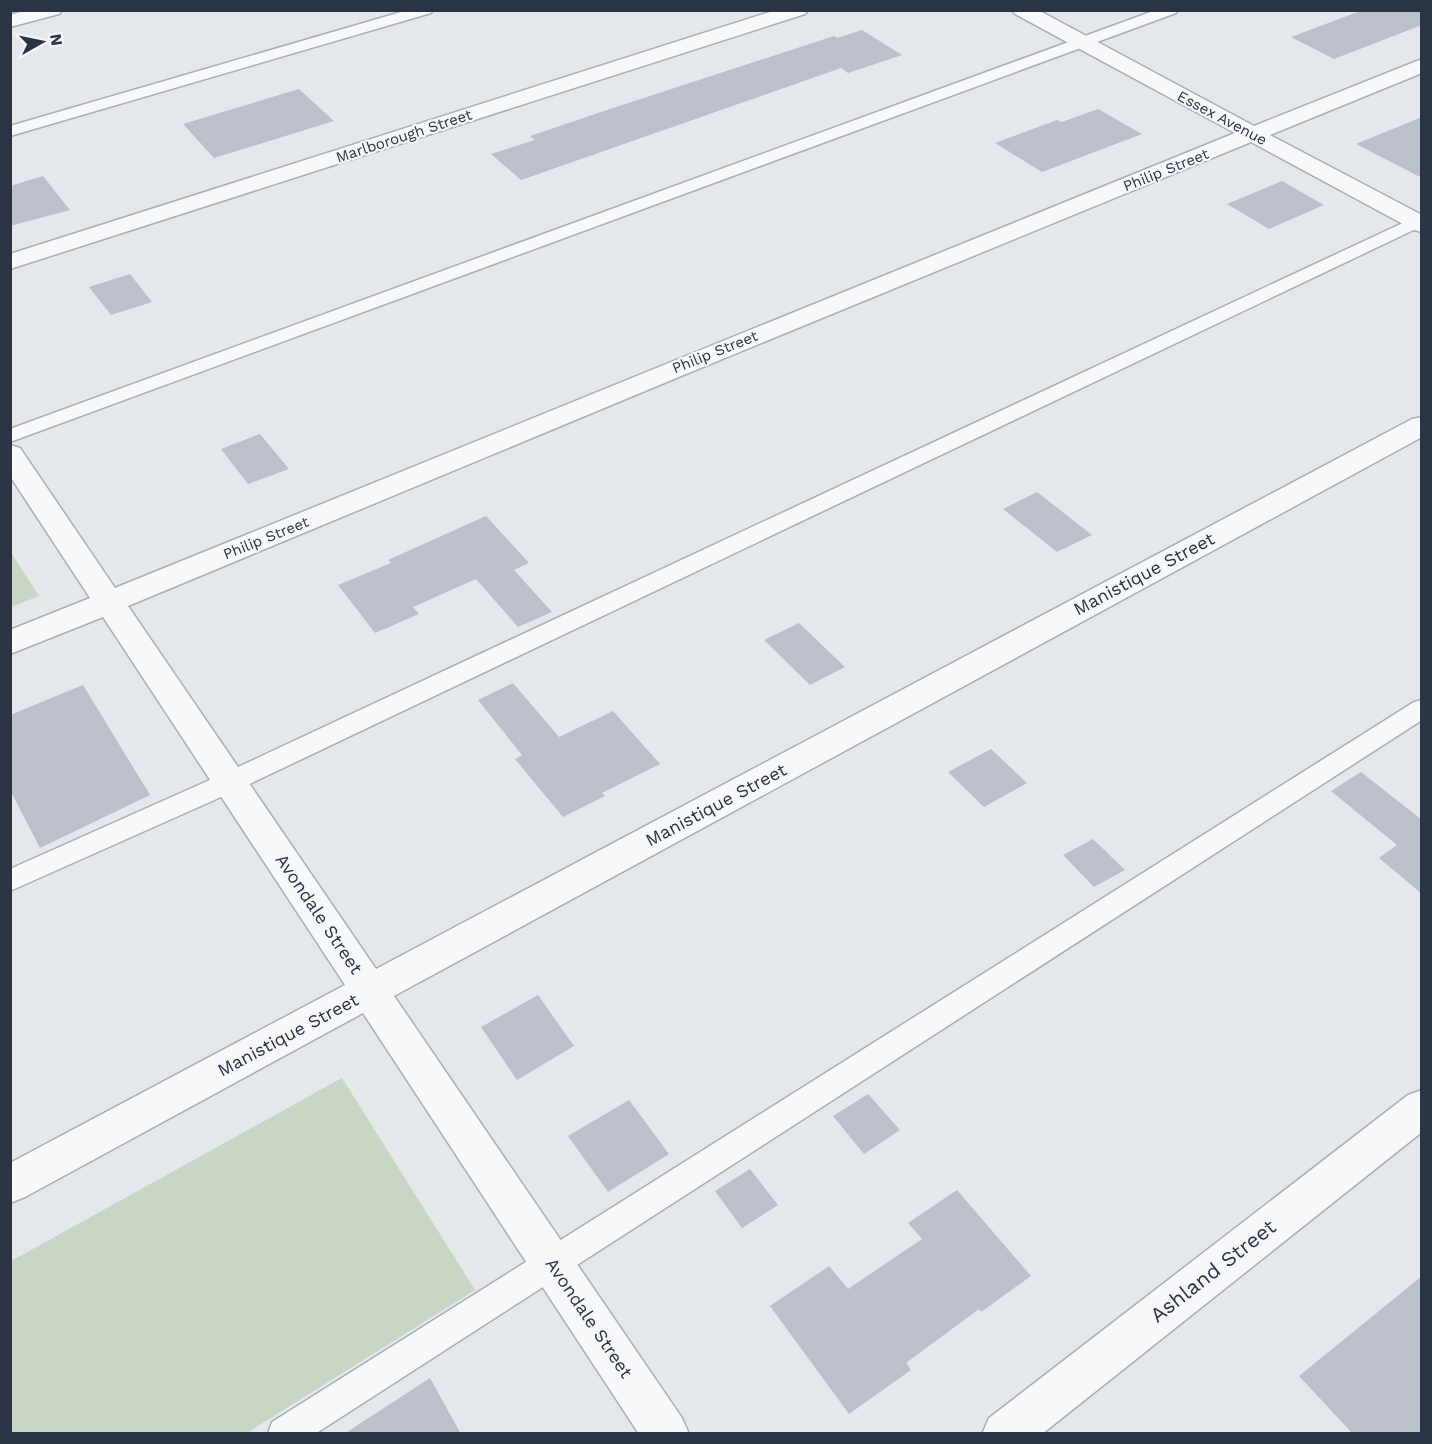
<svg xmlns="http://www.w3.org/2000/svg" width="1432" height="1444" font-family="'Work Sans',sans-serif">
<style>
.green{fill:#c9d6c5}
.building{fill:#bbc0ca}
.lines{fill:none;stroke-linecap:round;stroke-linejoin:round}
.lane-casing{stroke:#a9aeb7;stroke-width:3}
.street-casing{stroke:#a9aeb7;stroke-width:3}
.lane{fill:#f7f8fa;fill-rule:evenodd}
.street{fill:#f7f8fa;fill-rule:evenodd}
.labels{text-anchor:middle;stroke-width:4.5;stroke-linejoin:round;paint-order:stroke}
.far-street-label{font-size:15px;fill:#2b3445;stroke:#f4f6f9}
.street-label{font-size:18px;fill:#2b3445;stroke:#f4f6f9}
.near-street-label{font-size:21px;fill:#2b3445;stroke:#f4f6f9}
</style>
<rect width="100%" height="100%" fill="#e4e7ec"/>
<path class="green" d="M10 551 39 596 11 607H10Z
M342 1078 475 1290 247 1433H11V1261Z"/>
<path class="building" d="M1363 10H1422V25L1334 59 1291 37Z
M862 30 902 55 848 73 841 68 521 180 491 154 535 140 530 136 610 109 834 36 837 38Z
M299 89 334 121 214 158 183 124Z
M1098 109 1142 134 1042 172 995 143 1057 120 1062 122Z
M1422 117V178L1356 144Z
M43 176 70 210 10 226V186Z
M1282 181 1324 205 1269 229 1227 204Z
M130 274 152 302 111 315 89 287Z
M260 434 289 469 248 484 221 449Z
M1037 492 1092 535 1057 552 1003 509Z
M486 516 529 563 514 570 552 612 518 627 476 579 413 607 419 614 375 633 338 585 391 563 388 560Z
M799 623 845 667 810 685 764 640Z
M513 683 559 737 613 711 660 764 602 793 605 796 563 817 515 759 522 755 478 700Z
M83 685 150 795 40 848 10 790V715Z
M991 749 1027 783 984 807 948 772Z
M1361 772 1422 820V894L1379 858 1397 845 1331 791Z
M1093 839 1125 870 1094 887 1063 855Z
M538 995 574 1046 517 1080 481 1027Z
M868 1094 900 1130 864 1154 833 1116Z
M629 1100 669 1154 608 1192 568 1136Z
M750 1169 778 1205 742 1228 715 1191Z
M957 1190 1031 1276 981 1312 979 1309 906 1363 911 1370 849 1414 770 1306 829 1266 848 1289 922 1239 908 1223Z
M1422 1276V1434H1353L1299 1376Z
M430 1378 461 1434H344Z"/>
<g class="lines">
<g class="lane-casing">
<path id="lane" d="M408 10H433L431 13 10 136V126Z
M1156 10H1178L1176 13 10 442V429Z
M1422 214V226L239 789 10 891V869L221 775Z
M1422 700V720L315 1434H268L272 1422 1414 702Z"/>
</g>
<g class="street-casing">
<path id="street" d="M27 10H62L59 14 10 27V15Z
M776 10H808L805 14 10 269V254Z
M1012 10H1038L1254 126 1422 59V73L1270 135 1422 215V232L1414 230 1251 142 686 374 128 606 376 969 1412 419 1422 417V437L394 996 682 1418 689 1434H639L363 1013 25 1197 10 1203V1163L345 985 103 617 10 654V630L90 598 10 476V445L20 448 115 588 1235 133 1015 14Z
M1422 1090V1132L1042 1434H982L989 1418 1408 1095Z"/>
</g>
<use href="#lane" class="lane"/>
<use href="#street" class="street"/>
</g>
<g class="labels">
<g class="far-street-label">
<text transform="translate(1222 118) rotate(28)" y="5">Essex Avenue</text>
<text transform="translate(404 136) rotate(-18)" y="5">Marlborough Street</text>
<text transform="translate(1166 170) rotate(-22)" y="5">Philip Street</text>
<text transform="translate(715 352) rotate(-22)" y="5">Philip Street</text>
<text transform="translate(266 538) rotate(-22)" y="5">Philip Street</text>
</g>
<g class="street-label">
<text transform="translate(1144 574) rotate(-28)" y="6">Manistique Street</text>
<text transform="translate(716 805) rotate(-28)" y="6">Manistique Street</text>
<text transform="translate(319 914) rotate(56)" y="6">Avondale Street</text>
<text transform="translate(288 1035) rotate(-28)" y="6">Manistique Street</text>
<text transform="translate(589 1318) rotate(56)" y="6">Avondale Street</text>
</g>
<g class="near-street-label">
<text transform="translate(1213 1271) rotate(-38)" y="7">Ashland Street</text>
</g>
</g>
<rect width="1432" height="1444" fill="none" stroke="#2b3445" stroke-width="24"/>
<g transform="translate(42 42) rotate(81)" stroke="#f4f6f9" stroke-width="4.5" paint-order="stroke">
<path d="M0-4.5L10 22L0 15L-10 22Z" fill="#2b3445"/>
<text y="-9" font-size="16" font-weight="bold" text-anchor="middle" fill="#2b3445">N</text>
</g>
</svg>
